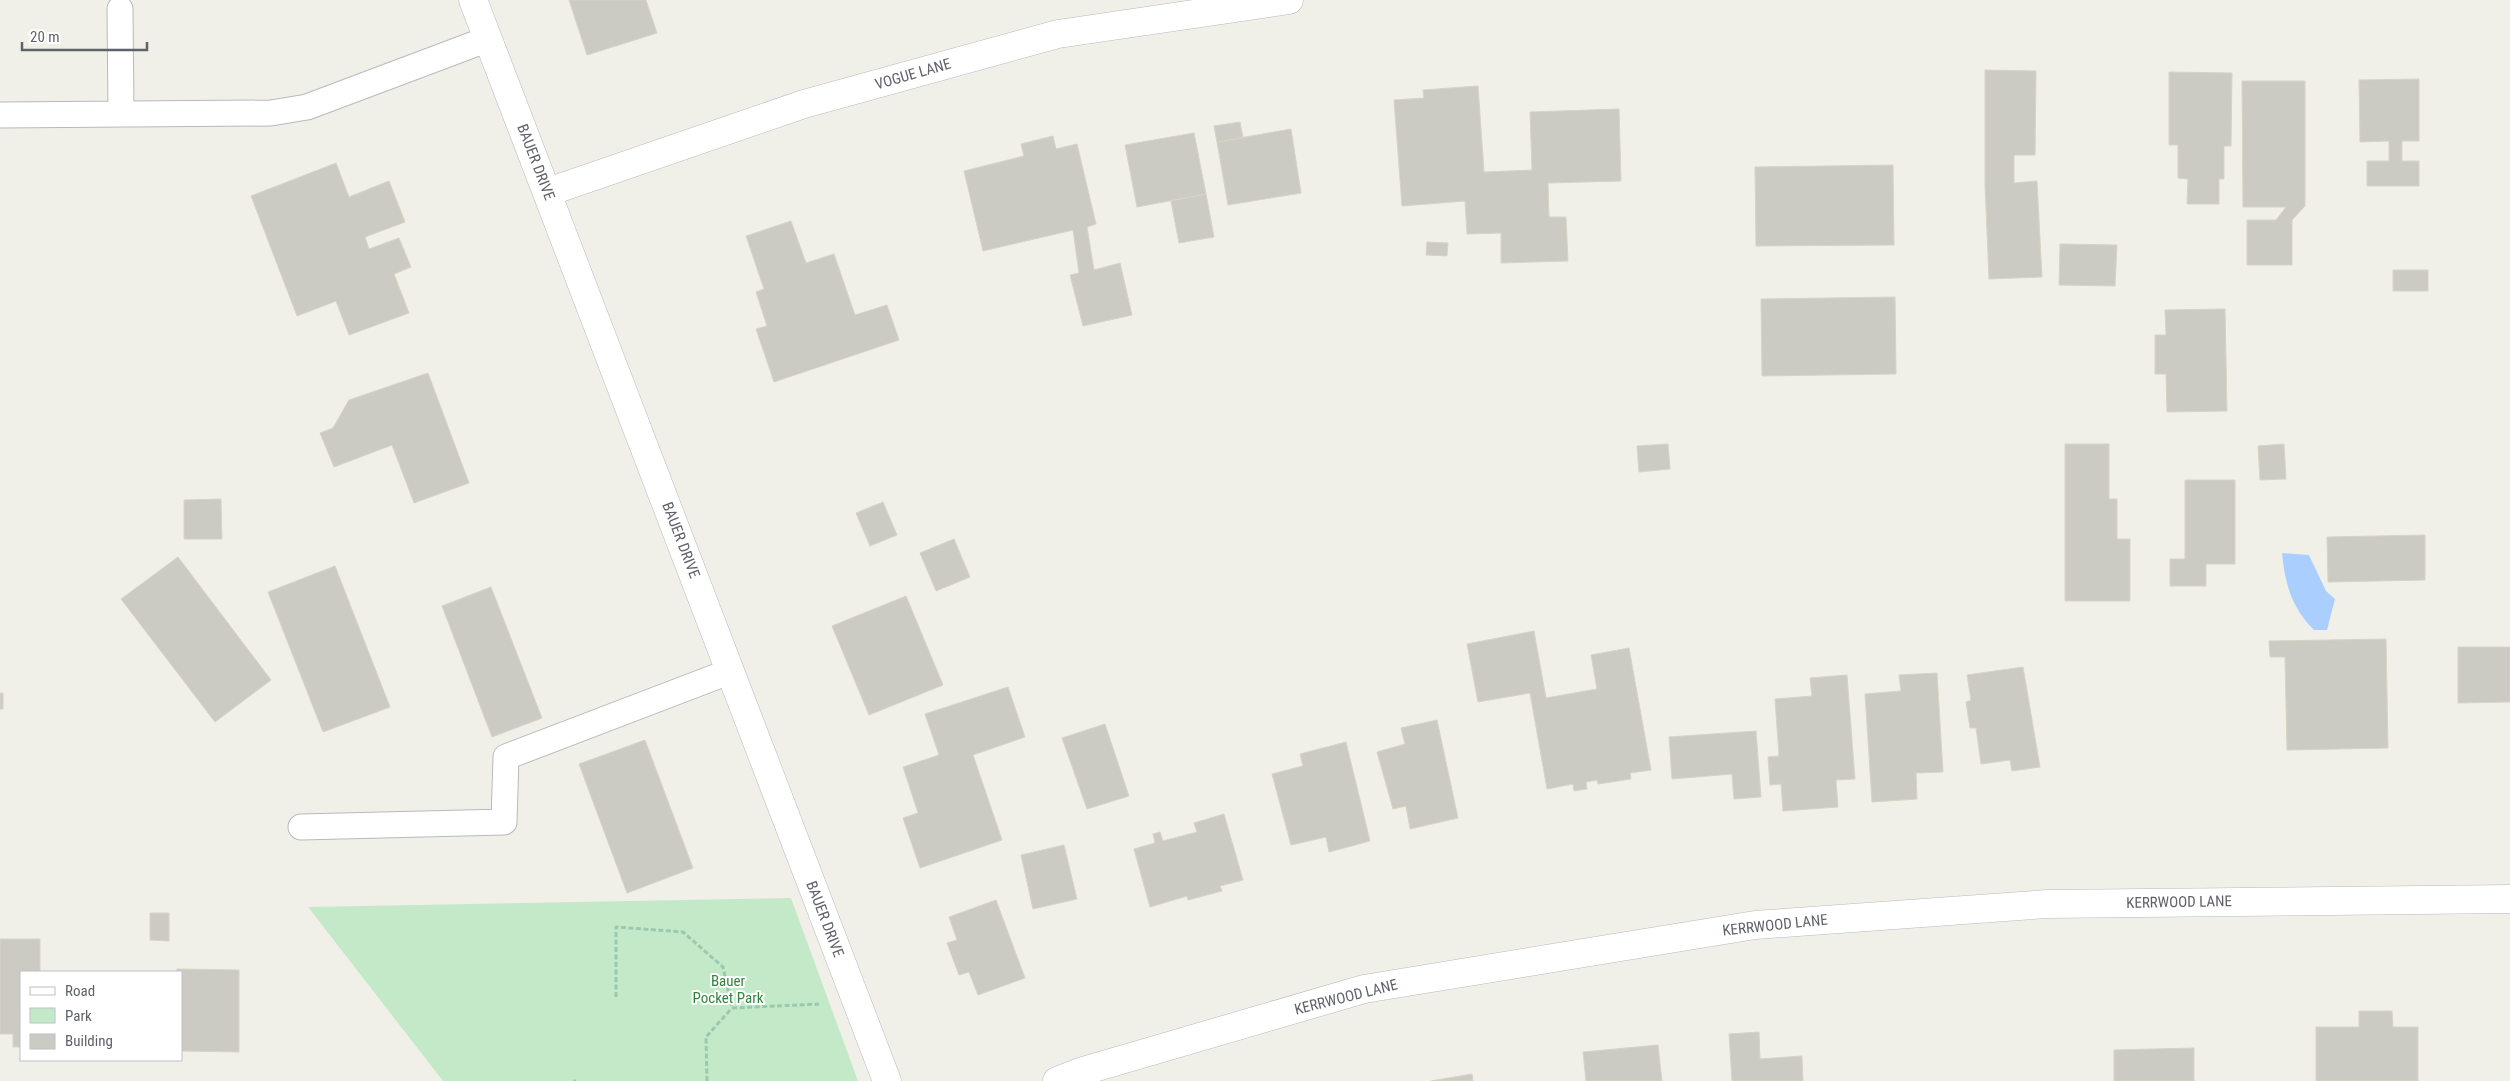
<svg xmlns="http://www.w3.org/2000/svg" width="2510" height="1081" font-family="'Roboto Condensed',sans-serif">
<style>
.green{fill:#c4e9c9}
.water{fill:#aacfff}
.building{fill:#cccbc3;stroke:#d7d3c5}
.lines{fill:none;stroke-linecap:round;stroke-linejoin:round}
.service-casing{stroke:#b8b9be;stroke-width:27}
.minor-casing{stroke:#b8b9be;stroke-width:29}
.path{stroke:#9bc8ae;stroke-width:3;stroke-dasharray:5 2.5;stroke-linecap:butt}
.service{stroke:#fff;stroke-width:25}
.minor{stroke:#fff;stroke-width:28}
.labels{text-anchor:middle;stroke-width:4;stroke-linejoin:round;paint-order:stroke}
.street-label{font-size:15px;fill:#5f6268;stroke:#fff}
.park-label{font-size:15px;fill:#318440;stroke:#fff}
</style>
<rect width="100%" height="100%" fill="#f1f0e8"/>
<path class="green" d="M791 898 858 1081H443L308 907Z"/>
<path class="water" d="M2282 553 2309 555 2326 591 2335 599 2327 630H2314C2292 608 2285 585 2282 553Z"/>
<path class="building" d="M569 0H646L657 33 587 55Z
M1985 70 2036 71 2035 155H2014V183L2037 181 2042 277 1989 279 1985 185Z
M2169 72 2232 73 2231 146H2224V179H2219V204H2187L2188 179 2178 178V145H2169Z
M2419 79V141H2402V161H2419V186H2367V161H2389V141L2360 142 2359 80Z
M2242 81H2305V206L2292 220V265H2247V220H2276L2286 207H2243Z
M1478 86 1484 172 1532 170 1530 112 1619 109 1621 181 1548 183 1549 217H1566L1568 261 1501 263V233L1467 234 1465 201 1402 206 1394 100 1424 98 1423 90Z
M1240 122 1243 138 1217 142 1214 126Z
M1291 129 1301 193 1228 205 1217 142Z
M1194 133 1206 194 1137 207 1125 145Z
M1053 136 1056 149 1077 144 1096 224 1087 227 1094 270 1120 263 1132 315 1083 326 1070 275 1079 273 1073 230 983 251 964 171 1024 156 1021 144Z
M336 163 349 197 389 181 405 222 365 237 369 249 399 238 411 267 394 274 409 313 349 335 336 301 297 316 251 196Z
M1893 165 1894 245 1756 246 1755 167Z
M1206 194 1214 237 1179 243 1171 201Z
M791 221 806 263 834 254 855 315 887 305 899 340 774 382 756 329 767 326 756 292 764 289 746 236Z
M1427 242 1448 243 1447 256 1426 255Z
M2060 244 2117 245 2115 286 2059 285Z
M2393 270H2428V291H2393Z
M1895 297 1896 374 1762 376 1761 299Z
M2225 309 2227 411 2167 412 2166 374H2155V335H2166L2165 310Z
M428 373 469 483 414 503 392 445 334 467 320 433 333 428 349 400Z
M1668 444 1670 469 1639 472 1637 446Z
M2065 444H2109V499H2117V539H2130V601H2065Z
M2284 444 2286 479 2260 480 2258 446Z
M2185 480H2235V564H2206V586H2170V559H2185Z
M221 499 222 539H184V500Z
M883 502 897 535 870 546 856 513Z
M2425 535V580L2328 582 2327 537Z
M954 539 970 577 936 591 920 553Z
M178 557 271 680 215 722 121 599Z
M335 566 390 707 323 732 268 592Z
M491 587 542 718 492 737 442 606Z
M906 596 943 685 869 715 832 626Z
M1534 631 1546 698 1597 689 1591 655 1629 648 1651 770 1630 773 1631 779 1598 784 1597 780 1586 782 1587 789 1574 791 1573 784 1547 789 1530 693 1478 702 1467 644Z
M2386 639 2388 748 2287 750 2285 657H2270L2269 641Z
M2458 647H2510V702L2458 703Z
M2023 667 2040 767 2012 771 2010 760 1981 764 1976 728H1970L1966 702 1971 700 1967 675Z
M1937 673 1943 772 1916 773 1917 799 1872 802 1865 694 1901 691 1899 675Z
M1847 675 1855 779 1836 780 1838 807 1783 811 1781 784 1770 785 1768 757 1779 756 1775 699 1812 696 1810 678Z
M1008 687 1025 737 973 755 1002 840 920 868 903 818 918 813 903 767 939 755 925 714Z
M0 693H3V709H0Z
M1437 720 1458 818 1410 829 1406 806 1393 809 1377 752 1405 744 1401 728Z
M1105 724 1129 796 1087 809 1062 738Z
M1756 731 1761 797 1734 799 1732 774 1672 779 1669 737Z
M645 740 693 868 627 893 579 764Z
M1346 742 1370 841 1329 852 1326 837 1291 845 1272 774 1303 766 1300 754Z
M1224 814 1243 880 1220 886 1222 891 1188 900 1187 896 1150 907 1134 849 1155 843 1153 834 1160 832 1163 841 1197 832 1194 823Z
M1064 845 1077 899 1033 909 1021 855Z
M996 900 1025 978 978 995 969 972 959 975 947 943 957 940 949 917Z
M150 913H169V941L150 940Z
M0 939H40V972H21V1047H13V1034H0Z
M177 969 239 970V1052L181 1051V972H177Z
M2359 1011H2392L2393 1027H2418V1081H2316V1027H2359Z
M1759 1032 1760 1059 1802 1056 1803 1081H1732L1729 1034Z
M1658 1045 1662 1081H1586L1583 1052Z
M2194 1048V1081H2114V1050Z
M1472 1074 1473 1081H1431Z"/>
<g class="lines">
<g class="service-casing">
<path id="service" d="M120 9 121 114
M0 115 271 113 307 107 488 39
M301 827 504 822 506 757 731 671"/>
</g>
<g class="minor-casing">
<path id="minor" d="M473 0 887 1081
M548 192 804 104 1058 34 1289 0
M1057 1081 1080 1072 1364 989 1755 925 2047 904 2510 899"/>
</g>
<path class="path" d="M616 997V927L683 932 723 967 732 1008 819 1004
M573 1081H576
M707 1081 706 1037 732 1008"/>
<use href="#service" class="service"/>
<use href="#minor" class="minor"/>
</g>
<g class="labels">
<g class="street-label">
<text transform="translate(913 74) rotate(-16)" y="5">VOGUE LANE</text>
<text transform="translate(536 162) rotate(69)" y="5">BAUER DRIVE</text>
<text transform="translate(681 540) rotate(69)" y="5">BAUER DRIVE</text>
<text transform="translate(2179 902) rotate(-1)" y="5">KERRWOOD LANE</text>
<text transform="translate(825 919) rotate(69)" y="5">BAUER DRIVE</text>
<text transform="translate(1775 925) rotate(-6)" y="5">KERRWOOD LANE</text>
<text transform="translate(1346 997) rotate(-14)" y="5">KERRWOOD LANE</text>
</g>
<g class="park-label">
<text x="728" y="986">Bauer<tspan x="728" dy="17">Pocket Park</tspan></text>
</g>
</g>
<rect x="20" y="971" width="162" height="90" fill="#ffffff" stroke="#bfc0c3"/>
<rect x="30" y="987" width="25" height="8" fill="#ffffff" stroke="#bfc0c3"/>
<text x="65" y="996" font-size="15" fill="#5f6268">Road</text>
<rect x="30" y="1008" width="25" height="15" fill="#c4e9c9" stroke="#bfc0c3"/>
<text x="65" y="1021" font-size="15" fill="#5f6268">Park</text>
<rect x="30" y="1034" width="25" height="15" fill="#cccbc3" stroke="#bfc0c3"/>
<text x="65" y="1046" font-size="15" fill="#5f6268">Building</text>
<path d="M22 42v8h125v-8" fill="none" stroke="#5f6268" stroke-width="2.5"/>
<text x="30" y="42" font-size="15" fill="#5f6268" stroke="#ffffff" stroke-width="4" paint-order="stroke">20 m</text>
</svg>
